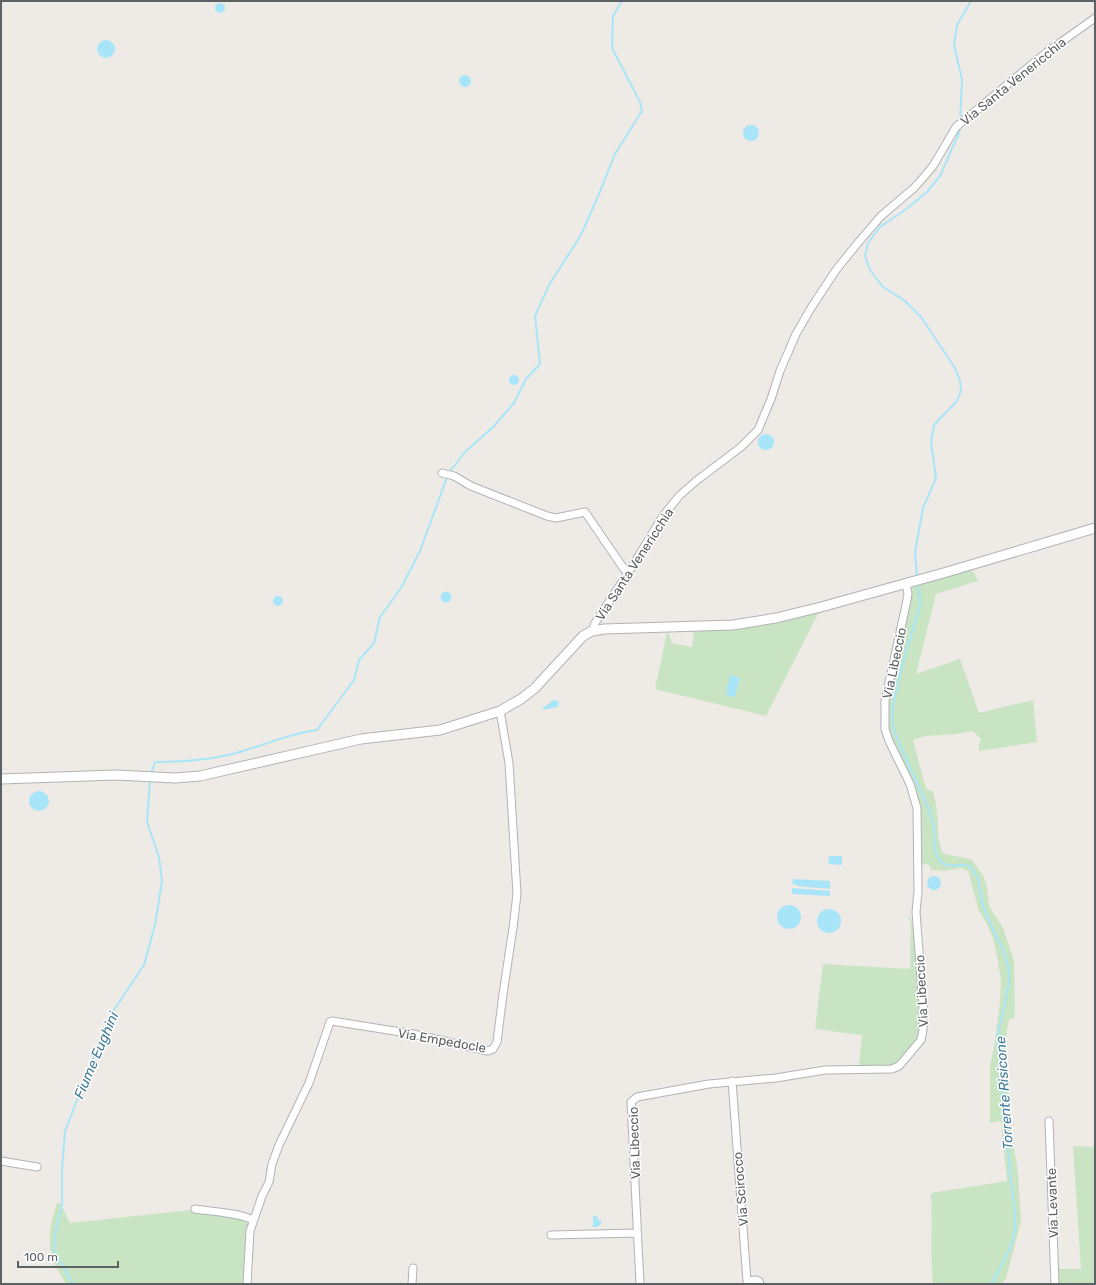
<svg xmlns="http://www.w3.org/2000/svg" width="1096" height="1285" font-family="Rubik,sans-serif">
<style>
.green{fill:#c9e4c3}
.water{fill:#a9e5f9}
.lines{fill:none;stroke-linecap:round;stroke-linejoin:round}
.stream{stroke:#a9e5f9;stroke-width:2}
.minor-casing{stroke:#b0b3b6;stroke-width:9}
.tertiary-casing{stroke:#b0b3b6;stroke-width:11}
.minor{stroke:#fff;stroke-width:7}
.tertiary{stroke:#fff;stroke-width:9}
.labels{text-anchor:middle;stroke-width:3;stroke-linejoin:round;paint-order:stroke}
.street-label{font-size:13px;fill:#5c6164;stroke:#fff}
.water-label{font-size:14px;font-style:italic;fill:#417c9a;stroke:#fff}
</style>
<rect width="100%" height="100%" fill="#eeeae5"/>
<path class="green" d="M969 570 974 572 978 581 936 594 916 674 960 659 979 713 1033 700 1037 742 979 751V745L981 739 973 731 957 734 925 736 913 740 925 786 928 790 933 791C935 798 936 805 937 813 939 826 936 843 944 854L965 858 972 860 984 877 987 887 989 906 1003 928 1014 961 1015 1011 1014 1018 1009 1019 1005 1044 1010 1112H1008L1018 1172 1021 1221 1006 1279 1001 1284H933C930 1254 933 1224 931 1193L1007 1181 1001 1121 990 1123V1065L994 1048 1000 1002 1001 982 998 961 993 938 987 924 979 911 968 871 961 868 945 871 932 870 928 864 920 865V818L888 728V700L911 596V585Z
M819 612 766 716 655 689 667 633 668 632 672 643 692 647 694 632 735 629 785 621Z
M905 915 911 919 914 932 921 1022 919 1040 897 1063 891 1067 859 1066 862 1035 815 1029 823 964 910 969 911 928 910 920Z
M1073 1146 1095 1147V1284H1058L1057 1269H1081Z
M57 1203H60L70 1223 191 1210 193 1212C209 1213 237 1214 249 1225L245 1284H66C63 1278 59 1273 56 1267 45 1244 50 1226 57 1203Z"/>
<path class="water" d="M215 8a5 5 0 1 1 10 0a5 5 0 1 1-10 0Z
M97 49a9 9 0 1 1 18 0a9 9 0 1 1-18 0Z
M459 81a6 6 0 1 1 12 0a6 6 0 1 1-12 0Z
M743 133a8 8 0 1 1 16 0a8 8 0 1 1-16 0Z
M509 380a5 5 0 1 1 10 0a5 5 0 1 1-10 0Z
M758 442a8 8 0 1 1 16 0a8 8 0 1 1-16 0Z
M440.5 597a5.5 5.5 0 1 1 11 0a5.5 5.5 0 1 1-11 0Z
M273 601a5 5 0 1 1 10 0a5 5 0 1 1-10 0Z
M730 675 740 678 735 697 726 695Z
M553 700 557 701 559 702 558 707 541 710Z
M29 801a10 10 0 1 1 20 0a10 10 0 1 1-20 0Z
M829 856H842V865L828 864Z
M927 883a7 7 0 1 1 14 0a7 7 0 1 1-14 0Z
M793 879 830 881V889L797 886V885L792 884Z
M792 888 830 891V896L792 894Z
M777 917a12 12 0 1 1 24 0a12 12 0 1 1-24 0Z
M817 921a12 12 0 1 1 24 0a12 12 0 1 1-24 0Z
M596 1215 598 1219 601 1221V1224L597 1227H593V1216Z"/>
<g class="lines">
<path class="stream" d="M960 121 962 80 954 45 957 25 971 1
M449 473 464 453 493 427 514 403 526 379 540 364 535 316 549 285 581 235 599 194 615 154 642 111 640 102 612 48 613 16 622 1
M917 576 915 552 923 508 936 478 931 442 934 425 957 401 961 391 960 381 955 368 921 317 905 301 883 287 870 270 865 256 868 243 880 227 905 210 927 192 940 176 959 133 960 127
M917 584 921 603 901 668 893 707 892 723 896 736 929 810C931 817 934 823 934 830 935 840 933 852 939 860 949 872 965 859 972 869 979 877 979 887 981 897 985 919 999 938 1006 958 1015 985 1001 1010 998 1036 997 1047 1000 1060 1000 1072 1003 1105 1007 1138 1010 1171 1012 1190 1016 1210 1015 1229 1013 1247 1000 1268 991 1284
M151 774 155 762C185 762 214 760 243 751 268 744 291 733 317 730L354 680 359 660 374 643 380 617 401 588 420 551 447 477
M73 1284 54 1251 55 1235 62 1204V1170L65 1131 95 1054 112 1013 144 965 155 925 162 881 159 857 147 822 150 780"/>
<g class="minor-casing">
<path id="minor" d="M442 473 454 476 471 486 547 516 556 518 585 512 624 569 628 573
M592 631 595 623 628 573 663 516 679 496 696 481 741 447 758 430 771 399 780 371 796 334 811 308 836 270 857 244 881 216 914 188 923 178 933 166 956 127 1047 52 1095 18
M732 1081 747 1281 756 1280 759 1281 760 1284
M1049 1121 1055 1284
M1 1161 37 1167
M195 1209C213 1212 236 1212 253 1220
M551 1235 637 1233
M247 1284 250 1231 262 1196 269 1182 272 1164 279 1145 309 1083 330 1022 332 1021 413 1034 488 1051 493 1049 497 1042 503 994 513 928 517 894 509 763 500 711
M412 1284 413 1268
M640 1284 631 1102 637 1097 709 1084 776 1078 825 1070 892 1069 899 1066 921 1040 923 1030V1005L916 912 918 892 917 808 910 784 889 741 885 729V701L907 600 908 594 906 583"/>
</g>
<g class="tertiary-casing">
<path id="tertiary" d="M1 779 116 775 175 778 200 776 361 739 440 730 500 711 521 699 535 688 583 636 592 631 604 629 733 625 776 618 821 607 947 572 1095 528"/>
</g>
<use href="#minor" class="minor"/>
<use href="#tertiary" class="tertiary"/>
</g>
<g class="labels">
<g class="street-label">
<text transform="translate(1013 81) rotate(-39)" y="5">Via Santa Venericchia</text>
<text transform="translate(634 564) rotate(-57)" y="5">Via Santa Venericchia</text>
<text transform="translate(894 663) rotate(-78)" y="5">Via Libeccio</text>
<text transform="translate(921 991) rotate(-93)" y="5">Via Libeccio</text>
<text transform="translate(442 1040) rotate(10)" y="5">Via Empedocle</text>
<text transform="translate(634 1143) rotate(-92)" y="5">Via Libeccio</text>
<text transform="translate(740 1189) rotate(-95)" y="5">Via Scirocco</text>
<text transform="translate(1052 1203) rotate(-92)" y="5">Via Levante</text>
</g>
<g class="water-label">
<text transform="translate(96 1055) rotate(-67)" y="5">Fiume Eughini</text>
<text transform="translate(1004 1093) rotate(-94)" y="5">Torrente Risicone</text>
</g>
</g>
<rect width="1096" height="1285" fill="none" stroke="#5c6164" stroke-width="4"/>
<path d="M18 1261v6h100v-6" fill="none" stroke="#5c6164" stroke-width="2"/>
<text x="24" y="1261" font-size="12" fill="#5c6164" stroke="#ffffff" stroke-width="3" paint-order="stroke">100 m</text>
</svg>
